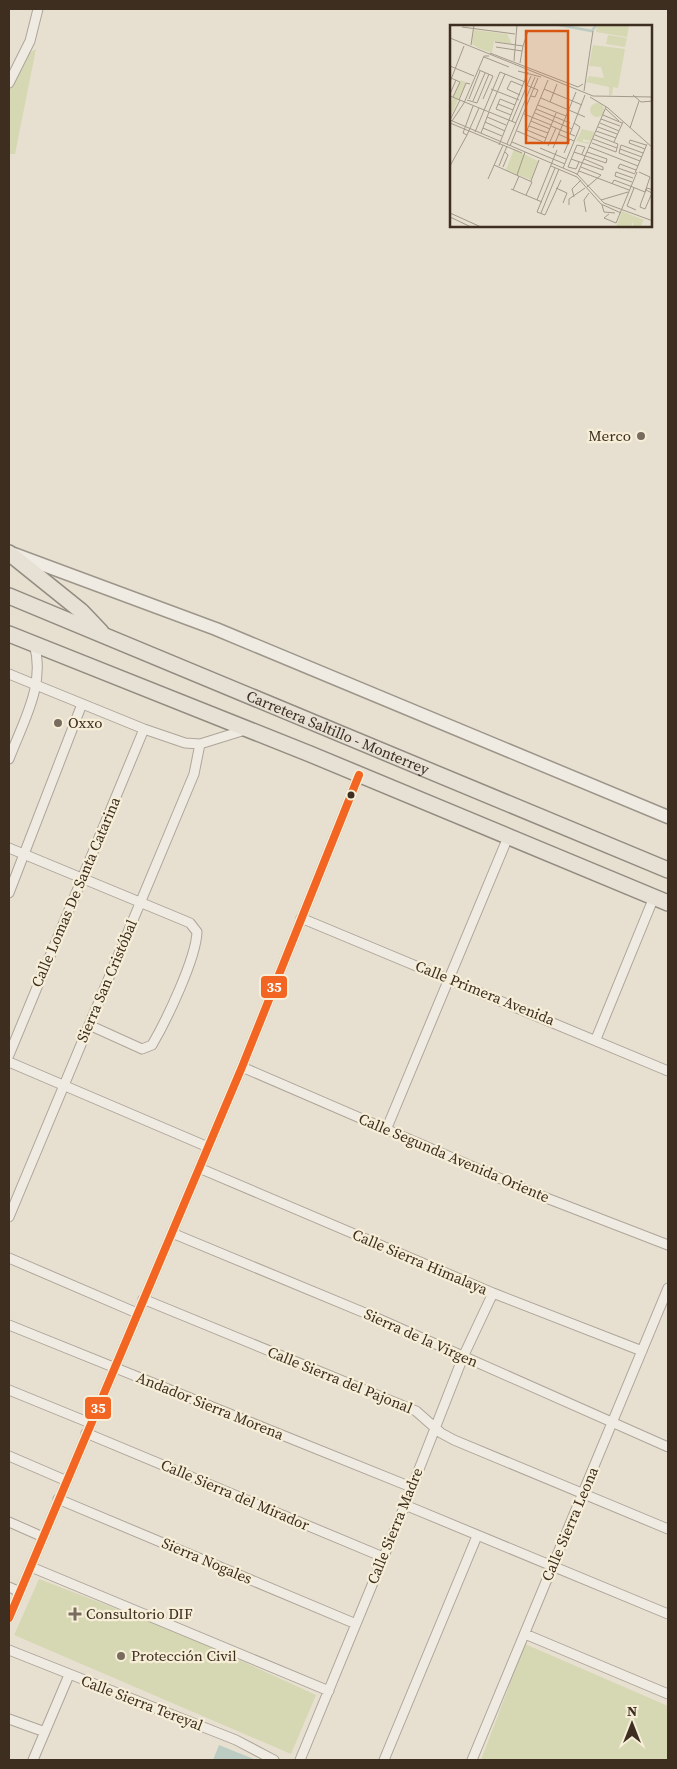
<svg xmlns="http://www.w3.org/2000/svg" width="677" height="1769" font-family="'Source Serif 4',serif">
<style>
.green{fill:#d6d7b3}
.water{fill:#bcccc2}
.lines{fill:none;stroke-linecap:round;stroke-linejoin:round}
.street-casing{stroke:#ada599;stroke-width:11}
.secondary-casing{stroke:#9c958a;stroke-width:15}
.primary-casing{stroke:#928b80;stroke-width:18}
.street{stroke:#efebe3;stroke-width:9}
.secondary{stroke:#efebe3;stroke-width:12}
.primary{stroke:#e6e1d4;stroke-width:15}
.bus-1-casing{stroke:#f7eed8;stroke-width:11}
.bus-1{stroke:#f26522;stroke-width:8}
.poi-dot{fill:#786c5e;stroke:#f7eed8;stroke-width:2}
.bus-dot{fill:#3d2e20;stroke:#f7eed8;stroke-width:2}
.labels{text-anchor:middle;stroke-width:4.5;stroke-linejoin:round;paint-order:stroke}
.poi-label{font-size:15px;fill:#3d2e20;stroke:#f7eed8;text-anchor:start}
.street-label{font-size:15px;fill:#3d2e20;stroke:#f7eed8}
.inset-river{fill:none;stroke:#bcccc2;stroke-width:2.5}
.inset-road{fill:none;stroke:#a3998a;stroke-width:1}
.view{fill:#d7550e;fill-opacity:0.15;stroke:#d7550e;stroke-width:2.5}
.inset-edge{fill:none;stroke:#3d2e20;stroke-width:2.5}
.line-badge{stroke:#f7eed8;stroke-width:2}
.badge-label{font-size:14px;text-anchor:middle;font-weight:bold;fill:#fff}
</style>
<rect width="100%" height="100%" fill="#e7e0d1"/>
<path class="green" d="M36 49 15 154H9V82L16 60Z
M39 1579 187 1636 316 1695 291 1754 14 1635Z
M525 1644 668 1706V1760H481Z"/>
<path class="water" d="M219 1745 256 1760H213Z"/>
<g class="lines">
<g class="street-casing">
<path id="street" d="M9 83 30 41 38 9
M9 674 144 729 185 743 200 744 245 730
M9 759C23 722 46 684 34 644
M9 848 183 920 190 923 197 932C196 959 166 1021 152 1045L142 1049 89 1025
M9 893 82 704
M301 918 668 1071
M596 1039 654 897
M9 1055 144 729
M9 1062 208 1147
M242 1067 536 1194 668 1245
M386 1130 508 837
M199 1168 493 1293 642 1351
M9 1217 194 774 200 744
M172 1233 377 1318 668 1447
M9 1258 137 1313
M143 1299 416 1411 441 1433 454 1440 668 1529
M9 1325 411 1487
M9 1390 90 1423
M86 1433 383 1557
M9 1456 67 1481
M58 1499 356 1624
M405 1505 668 1614
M9 1522 43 1537
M31 1567 329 1691
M9 1587 20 1592
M9 1618 242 1067 359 775
M525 1634 668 1694
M9 1650 236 1740 274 1760
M9 1719 45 1732
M33 1760 69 1675
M300 1760 405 1505 463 1357 493 1293
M384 1760 477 1536
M472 1760 668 1288"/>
</g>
<g class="secondary-casing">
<path id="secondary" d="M14 554 216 629 668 817"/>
</g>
<g class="primary-casing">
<g id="primary">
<path d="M9 553 81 611 101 632"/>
<path id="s1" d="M9 596 668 870"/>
<path d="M9 634 310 754 668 903"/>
</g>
</g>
<use href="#street" class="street"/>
<use href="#secondary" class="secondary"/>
<use href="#primary" class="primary"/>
<g class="bus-1-casing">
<path id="bus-1" d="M9 1618 242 1067 359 775"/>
</g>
<use href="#bus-1" class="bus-1"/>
</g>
<g class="poi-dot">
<circle cx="641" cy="436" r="5"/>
<circle cx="58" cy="723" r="5"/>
<path d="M72.5 1606.5h5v5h5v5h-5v5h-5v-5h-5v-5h5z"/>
<circle cx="121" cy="1656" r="5"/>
</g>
<circle class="bus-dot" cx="351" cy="795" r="4.5"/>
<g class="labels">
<g class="poi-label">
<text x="631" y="441" text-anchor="end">Merco</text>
<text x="68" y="728">Oxxo</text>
<text x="86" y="1619">Consultorio DIF</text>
<text x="131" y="1661">Protección Civil</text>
</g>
<g class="street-label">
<text dy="5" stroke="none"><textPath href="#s1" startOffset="356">Carretera Saltillo - Monterrey</textPath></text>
<text transform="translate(76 892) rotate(-67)" y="5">Calle Lomas De Santa Catarina</text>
<text transform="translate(107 981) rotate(-67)" y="5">Sierra San Cristóbal</text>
<text transform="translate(485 993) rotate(22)" y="5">Calle Primera Avenida</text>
<text transform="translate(454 1158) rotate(23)" y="5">Calle Segunda Avenida Oriente</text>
<text transform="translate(420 1262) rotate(23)" y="5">Calle Sierra Himalaya</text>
<text transform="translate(421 1338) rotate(24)" y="5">Sierra de la Virgen</text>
<text transform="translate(340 1380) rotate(22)" y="5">Calle Sierra del Pajonal</text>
<text transform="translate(210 1406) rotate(22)" y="5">Andador Sierra Morena</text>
<text transform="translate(235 1495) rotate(23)" y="5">Calle Sierra del Mirador</text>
<text transform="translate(570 1524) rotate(-67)" y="5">Calle Sierra Leona</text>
<text transform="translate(395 1526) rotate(-68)" y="5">Calle Sierra Madre</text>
<text transform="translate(207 1561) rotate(23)" y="5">Sierra Nogales</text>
<text transform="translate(142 1703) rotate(21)" y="5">Calle Sierra Tereyal</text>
</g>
</g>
<g transform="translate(450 25)">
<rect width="202" height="202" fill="#e7e0d1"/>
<path d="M147 0H179L177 12 146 7ZM24 5 57 9 62 19 44 16 42 28 28 23 22 19ZM158 10 177 13 175 22 156 19ZM143 20 175 24 168 63 163 62 162 70 159 71V62L136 57 139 51 154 53 151 42 139 41ZM11 55 16 57 0 93V79ZM140 85a7 7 0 1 1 14 0a7 7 0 1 1-14 0ZM132 104 145 107 141 116 133 114V117H140L138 119 126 116ZM64 124 88 136 81 155 56 145ZM172 186 194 195 190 202H183V196L181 202H166Z" fill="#d6d7b3"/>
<path class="inset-river" d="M109 0 142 6 146 0"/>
<path class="inset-road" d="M12 2 65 9M0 13 143 71 203 72M45 17 73 21 70 38M21 20 24 0M73 21 78 6M46 22 72 26M40 28 128 62 133 59M34 32 59 42M64 36 67 0M0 41 24 51M29 45 43 51 33 74M68 46 91 52M1 53 10 57 3 72M0 57 14 21M76 60 88 65 85 72 81 71M41 64 69 75M94 64 132 80M134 66 143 6M0 69 6 55M70 70 57 64 61 56 73 61M183 70 191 77 203 76M0 71 66 98M140 72 158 83 203 123M91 73 135 92M19 74 30 46M9 75 16 58 20 59M17 75 27 78 39 49M23 76 35 48M100 77 107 59M48 79 63 85M88 80 116 91M23 81 13 108 17 110 29 83M86 84 120 98M156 84 169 96M39 86 55 49M85 88 122 104M74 89 101 100M61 90 46 84 50 74 65 80M153 90 172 98M37 92 56 100M151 94 170 101M0 95 127 149 154 178 203 196M0 95 10 75M2 96 14 78 34 31H39M62 96 81 51M81 96 100 104M35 97 55 106M0 98 72 128M150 98 169 106M79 101 98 108M101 101 125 111M148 102 167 109M33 103 52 111M180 103 189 76M77 105 96 113M67 106 93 117M146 106 166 113M25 107 50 47 75 57M31 108 39 87M108 109 124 116M120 109 135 70M75 110 98 55M143 114 167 123M62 117 115 139M164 117 173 97M94 118 106 88M142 118 166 127 168 119 145 110M57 119 85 52M49 120 78 47M60 121 88 53M98 121 106 103M139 122 188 141M90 123 116 134M103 123 126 67M170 124 192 132M195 124 179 118 180 115 196 120M124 127 156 138 157 134 137 127M114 128 120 114M121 134 153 145V142L134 134M190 136 169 128 171 120 193 128M129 137 126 144 118 142 127 120 135 122 132 129M44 140 82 157 76 170M0 141 17 110M49 141 57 121M101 141 127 152 151 179 171 188M53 142 58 130 55 127M131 142 151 150 137 162M105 143 87 187 95 190 111 155M113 143 130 102 124 98M129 146 179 165M185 148 197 119M185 149 168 143 170 139 186 145M67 150 75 127M127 150 156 82M38 154 53 120M81 156 89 135M182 157 165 151 166 147 183 153M162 159 164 155 180 161M180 161 195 167 200 152 189 147M106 163 117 168 113 178M184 163 177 181 186 185M61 164 92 177M63 165 69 151M196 165 202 168 195 184 190 182 191 178 194 170 196 165 197 163 203 165M124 172 122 164 131 155M87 175 107 125M151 175 178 167M119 180V174L135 163M152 180 154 187 165 188M136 187 134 175 139 168M0 188 31 202M91 188 109 144M159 189 154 193 166 198 187 147M0 192 21 202"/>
<path class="view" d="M76 6H118V118H76Z"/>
<rect width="202" height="202" class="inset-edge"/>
</g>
<g class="line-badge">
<rect x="260" y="975" width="28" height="24" rx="5" fill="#f26522"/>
<rect x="84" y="1396" width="28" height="24" rx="5" fill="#f26522"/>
</g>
<g class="badge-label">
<text x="274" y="992">35</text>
<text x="98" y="1413">35</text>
</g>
<rect width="677" height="1769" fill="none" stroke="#3d2e20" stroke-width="20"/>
<g transform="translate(632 1724)" stroke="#f7eed8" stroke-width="4" paint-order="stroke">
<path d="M0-4L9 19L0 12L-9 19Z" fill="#3d2e20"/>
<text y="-8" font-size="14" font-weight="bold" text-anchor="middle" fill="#3d2e20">N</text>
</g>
</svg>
